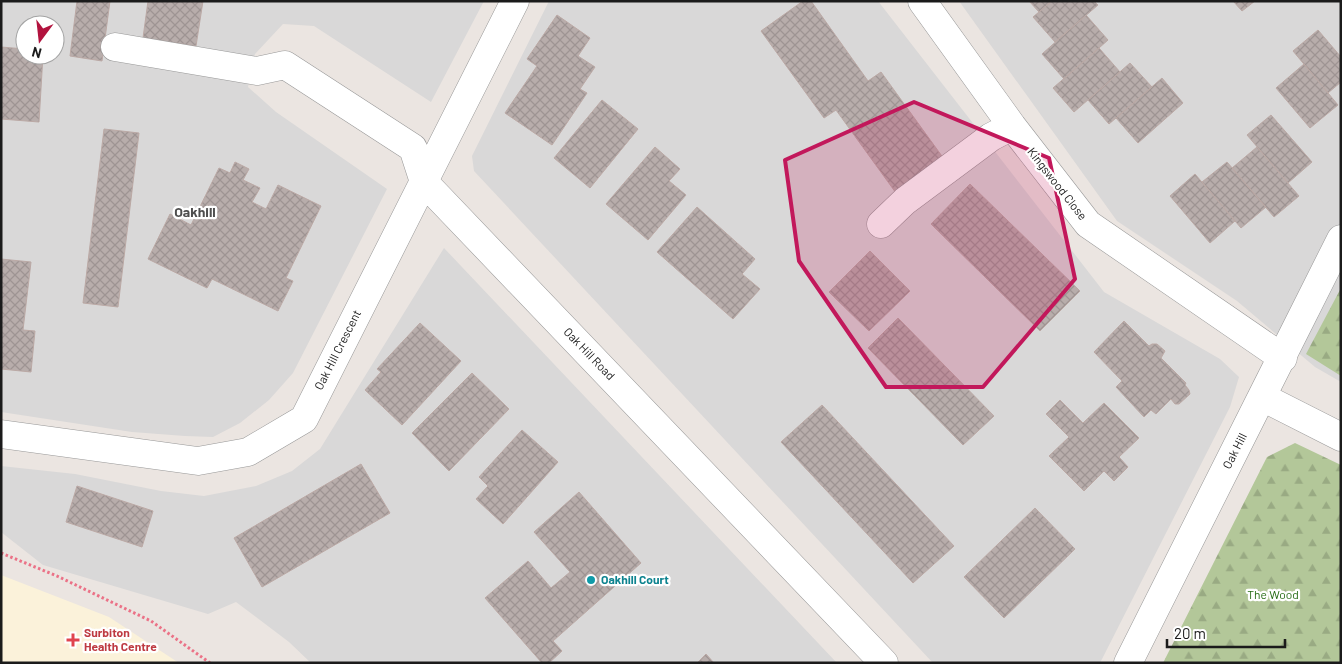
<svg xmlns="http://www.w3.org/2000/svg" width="1342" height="664" font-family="Barlow,sans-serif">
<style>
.residential{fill:#d9d8d8;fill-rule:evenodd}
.education{fill:#fbf2da}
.forest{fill:url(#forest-firs)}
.building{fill:url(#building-cross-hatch);stroke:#bba9a5}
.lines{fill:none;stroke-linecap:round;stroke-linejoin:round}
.minor-casing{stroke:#989898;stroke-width:29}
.path{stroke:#eb7287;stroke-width:3;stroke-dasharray:2.5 2.5;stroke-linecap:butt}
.minor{stroke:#fff;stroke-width:28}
.marked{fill:#c2185b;fill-opacity:0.2;stroke:#c2185b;stroke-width:4;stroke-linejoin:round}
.culture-dot{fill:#0f9aa8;stroke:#fff;stroke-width:2}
.health-dot{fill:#e0444e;stroke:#fff;stroke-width:2}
.labels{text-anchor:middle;stroke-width:4.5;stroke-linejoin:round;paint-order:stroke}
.street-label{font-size:12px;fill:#1b1b1b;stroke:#fff}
.culture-label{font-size:12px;font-weight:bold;fill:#0d838f;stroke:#fff;text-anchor:start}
.park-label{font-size:12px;fill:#266c15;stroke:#fff}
.health-label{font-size:12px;font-weight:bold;fill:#be3a42;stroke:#fff;text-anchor:start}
.neighbourhood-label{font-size:14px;font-weight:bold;fill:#4e4e4e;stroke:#fff}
</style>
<defs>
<pattern id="forest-firs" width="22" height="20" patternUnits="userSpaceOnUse" patternTransform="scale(1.25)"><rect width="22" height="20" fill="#b3c799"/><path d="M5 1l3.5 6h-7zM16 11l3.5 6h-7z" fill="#99aa83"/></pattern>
<pattern id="building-cross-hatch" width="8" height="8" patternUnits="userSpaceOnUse" patternTransform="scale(1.25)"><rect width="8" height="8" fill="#b8adab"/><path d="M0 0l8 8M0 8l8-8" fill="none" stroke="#9e9493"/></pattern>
</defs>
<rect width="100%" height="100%" fill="#ebe5e1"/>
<path class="residential" d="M1 1H484L431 102 314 26 283 24 255 54 248 87 276 112 387 189 293 373 269 400 240 423 213 437 185 436 132 432 1 412ZM25 25H55V55H25Z
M549 1H878L1104 292 1220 359 1239 377 1230 407 1100 663H933L474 171 472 156Z
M959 1H1341V382L1315 367 1237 301 1117 221Z
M444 248 837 663H311L289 642 236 602 208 614 43 565 1 532V466L75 474 161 491 204 496 256 486 292 471 320 449Z"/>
<path class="education" d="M1 575 109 617 179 663H1Z"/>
<path class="forest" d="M1341 288V376L1306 354Z
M1295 443 1341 465V663H1163L1267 457Z"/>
<path class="building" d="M77 1H110L102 61 70 56Z
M148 1H203L196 46 143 38Z
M803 1H811L868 81 881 72 944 159 896 193 836 110 824 118 761 31Z
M1029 1H1052L1039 12Z
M1052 1H1094L1098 5 1055 42 1033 17Z
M1233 1H1255L1242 11Z
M557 15 590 38 578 56 595 67 580 89 587 93 552 145 505 113 537 66 527 59Z
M1086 15 1108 40 1064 79 1042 54Z
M1318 30 1341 57V82L1328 93 1293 51Z
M1 47 25 49V55H43L39 122 1 119Z
M1099 48 1120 72 1074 112 1053 88Z
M1130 63 1152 87 1109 124 1088 100Z
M1304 64 1338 105 1310 128 1276 88Z
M1162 78 1183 103 1138 143 1116 118Z
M602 100 638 129 590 188 554 158Z
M1271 115 1312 162 1288 183 1247 135Z
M104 129 139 133 118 307 83 303Z
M655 147 680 169 669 181 686 195 648 240 606 204Z
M1257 147 1299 196 1274 217 1232 168Z
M235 162 249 169 243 180 260 188 252 202 266 209 278 185 321 206 286 278 293 281 278 311 212 279 207 288 148 259 170 214 191 225 219 168 230 173Z
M1227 162 1266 207 1241 228 1202 182Z
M1195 174 1235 221 1210 243 1170 196Z
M970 184 1080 291 1040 331 931 224Z
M697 207 755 259 742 274 760 289 733 319 657 252Z
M870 251 910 291 869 331 829 292Z
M1 259 31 262 23 330 35 331 31 372 1 369Z
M898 318 994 416 963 445 868 348Z
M1124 321 1149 346 1152 344H1157L1165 351 1161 358 1186 383 1185 385 1189 390 1190 394 1179 404H1175L1171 399 1156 414 1151 410 1144 417 1116 387 1122 381 1094 352Z
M420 323 461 361 402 425 365 390 381 372 377 369Z
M472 373 509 409 449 471 412 433Z
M1060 400 1083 423 1104 403 1139 438 1119 457 1128 467 1114 481 1104 471 1084 491 1049 456 1069 437 1046 414Z
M822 405 954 546 913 583 781 442Z
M522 430 558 462 503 524 476 499 488 486 479 477Z
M361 464 390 513 262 587 234 538Z
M77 486 153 511 142 547 66 522Z
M579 492 641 563 553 641 562 651 549 663H542L485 598 528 561 551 588 570 572 534 532Z
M1035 508 1075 549 1004 618 964 577Z
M706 654 714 663H697Z"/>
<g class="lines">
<g class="minor-casing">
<path id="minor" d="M922 1 1012 126 1088 224 1283 358
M115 47 257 71 285 65 413 148 424 182 884 663
M881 224 905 201 991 137 1012 126
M1262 397 1341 437
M1 434 198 461 248 452 304 419 515 1
M1128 663 1341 239"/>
</g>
<path class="path" d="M1 553 57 576 151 621 210 663"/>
<use href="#minor" class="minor"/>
</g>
<path class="marked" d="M914 102 1049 158 1075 279 983 387H886L799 261 785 160Z"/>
<circle class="culture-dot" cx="591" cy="580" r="5"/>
<path class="health-dot" d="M70.5 632.5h5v5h5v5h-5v5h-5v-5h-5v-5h5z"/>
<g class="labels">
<g class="street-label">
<text transform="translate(1057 184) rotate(52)" y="4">Kingswood Close</text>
<text transform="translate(338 350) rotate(-63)" y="4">Oak Hill Crescent</text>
<text transform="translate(589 354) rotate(46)" y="4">Oak Hill Road</text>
<text transform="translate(1235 451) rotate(-63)" y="4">Oak Hill</text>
</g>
<g class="culture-label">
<text x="601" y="584">Oakhill Court</text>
</g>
<g class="park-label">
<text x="1273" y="599">The Wood</text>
</g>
<g class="health-label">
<text x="84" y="637">Surbiton<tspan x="84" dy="14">Health Centre</tspan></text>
</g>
<g class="neighbourhood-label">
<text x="195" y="217">Oakhill</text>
</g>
</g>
<rect width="1342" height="664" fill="none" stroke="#1b1b1b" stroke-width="5"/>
<g transform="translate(40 40) rotate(195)"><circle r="24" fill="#ffffff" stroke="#a4a4a4"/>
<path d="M0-4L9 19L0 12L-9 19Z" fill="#b2133e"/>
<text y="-8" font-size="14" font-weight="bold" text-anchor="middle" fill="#1b1b1b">N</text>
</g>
<path d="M1167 639v8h118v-8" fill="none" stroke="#1b1b1b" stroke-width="2.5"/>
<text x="1174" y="639" font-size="15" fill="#1b1b1b" stroke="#ffffff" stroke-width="4" paint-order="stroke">20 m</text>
</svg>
